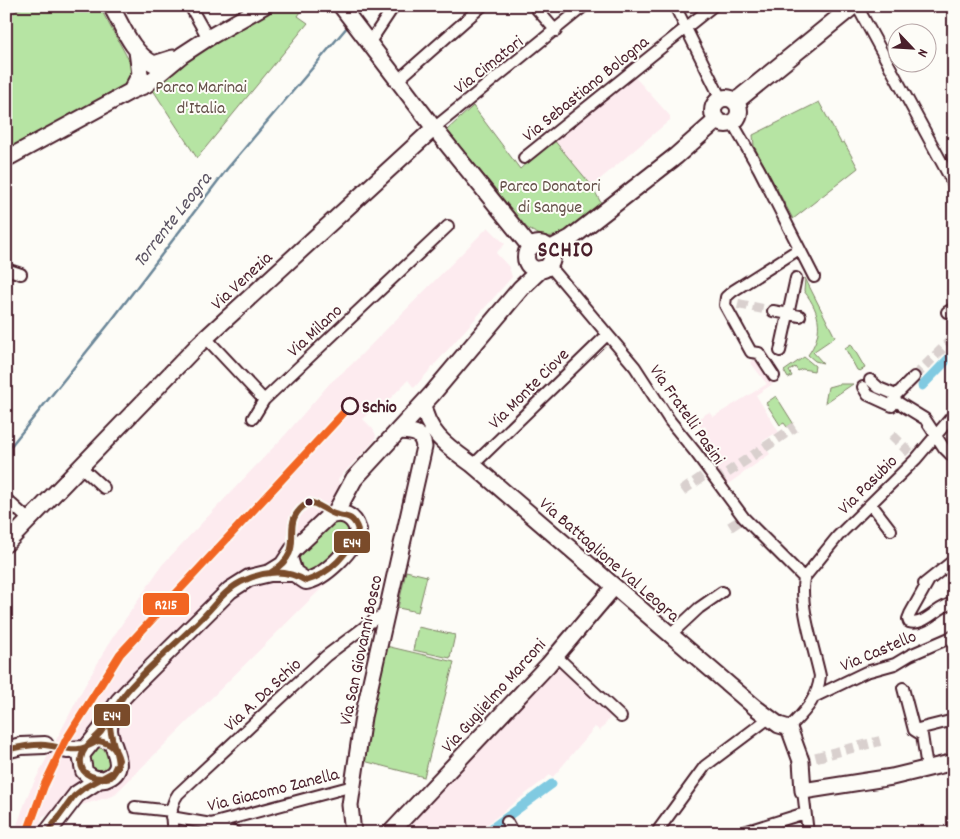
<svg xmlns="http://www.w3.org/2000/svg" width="960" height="839" font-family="Dekko,sans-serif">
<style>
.built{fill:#fdebef}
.green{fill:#b6e4a3;stroke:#808267}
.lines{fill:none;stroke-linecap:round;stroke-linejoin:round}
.stream{stroke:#6a8698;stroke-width:2.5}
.canal{stroke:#80cae1;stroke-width:9}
.street-tunnel{stroke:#d9d0ce;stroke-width:10;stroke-dasharray:10 5;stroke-linecap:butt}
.street-casing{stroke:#4a1f2b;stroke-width:14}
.secondary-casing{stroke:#4a1f2b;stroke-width:19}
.primary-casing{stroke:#4a1f2b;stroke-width:20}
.street{stroke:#fdfcf7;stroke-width:10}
.secondary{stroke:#fdfcf7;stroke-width:15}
.primary{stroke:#fdfcf7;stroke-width:16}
.bus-1-casing{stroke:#fdfcf7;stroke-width:10}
.bus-1{stroke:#7a4b2a;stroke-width:6}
.rail-1-casing{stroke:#fdfcf7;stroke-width:11}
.rail-1{stroke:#f26522;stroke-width:8}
.stop-dot{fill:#fdfcf7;stroke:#4a1f2b;stroke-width:2.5}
.bus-dot{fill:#4a1f2b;stroke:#fdfcf7;stroke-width:2}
.labels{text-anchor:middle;stroke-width:4;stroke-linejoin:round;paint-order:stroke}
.street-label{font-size:18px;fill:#4a1f2b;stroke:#fdfcf7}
.park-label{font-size:18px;fill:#655049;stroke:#fdfcf7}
.stop-label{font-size:18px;font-weight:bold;fill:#4a1f2b;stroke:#fdfcf7;text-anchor:start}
.water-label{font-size:19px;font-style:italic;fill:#5a5262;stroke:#fdfcf7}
.district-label{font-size:22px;font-weight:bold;letter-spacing:1px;fill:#4a1f2b;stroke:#fdfcf7}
.line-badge{stroke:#fdfcf7;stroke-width:2}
.badge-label{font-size:14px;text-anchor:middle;font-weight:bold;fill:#fff}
</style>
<rect width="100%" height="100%" fill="#fdfcf7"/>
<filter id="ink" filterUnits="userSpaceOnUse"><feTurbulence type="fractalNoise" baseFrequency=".02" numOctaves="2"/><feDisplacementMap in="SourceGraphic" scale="10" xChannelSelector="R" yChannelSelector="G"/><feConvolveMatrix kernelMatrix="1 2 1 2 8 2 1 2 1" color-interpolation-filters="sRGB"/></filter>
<g filter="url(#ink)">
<path class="built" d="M633 75 670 116V120L592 186 553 139Z
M488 227 505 244 496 253 509 267 512 277 414 388 408 380 384 405 379 401 363 419 373 429 376 435 375 440 338 479 354 529 368 542 113 796 43 816 37 833H14L29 792 80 694 111 640 162 565 286 434 330 383 351 365Z
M758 357 774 383 756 395 780 434 776 437 774 434 762 442 770 454 724 487 712 469 718 464 704 443 707 441 702 434 706 428 705 426 702 428 695 421 709 412 713 417 767 384 750 362Z
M561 660 615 711 600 731 595 727 553 777 550 775 476 833H397Z"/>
<path class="green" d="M25 6H99L136 73 132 83 6 151V17Z
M272 6H305L298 16 308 23 197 158 151 87 206 45Z
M819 102 841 143 844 142 858 168 793 219 754 146 753 135Z
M473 106 520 169 553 139 592 186 601 203C578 224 560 250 527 228L447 130Z
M805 278 835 337 813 352 823 363 815 361 808 355C823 334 822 314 804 291Z
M851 344 865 368 860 371 857 370 845 348Z
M804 357 815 366 814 371 802 369 798 371 795 367 789 371 792 376 788 378 784 371Z
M839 384H853L825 403 828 387Z
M776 396 793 423 787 427 784 423 780 425 766 403Z
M338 522H344L350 528V537L315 573 306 576 296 563 298 558 333 524Z
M406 571 427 576 418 612 398 608Z
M418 627 455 635 450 658 413 650Z
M386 646 454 662 424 777 360 760Z
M88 759a11 11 0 1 1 22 0a11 11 0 1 1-22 0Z"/>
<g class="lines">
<path class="stream" d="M356 15 362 6
M6 452 108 325 227 169 348 26"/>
<path class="canal" d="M922 386 954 353
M485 833 552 784"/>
<path class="street-tunnel" d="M738 304 773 311
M914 377 954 337
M892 435 916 459
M715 481 795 427
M682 491 709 472
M730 527 744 518
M801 761 880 741"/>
<g class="street-casing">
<path id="street" d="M190 6 208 38
M534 6 556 31
M675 6 721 99
M857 6 954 185
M370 42 394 6
M398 80 482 6
M732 122 759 169 814 277
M434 128 584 6
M524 158 713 6
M549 265 635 367 670 421 696 453 744 518 804 578
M6 269 21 274
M773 311 800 316
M947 312 954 308
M206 338 264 400 448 226
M780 351 796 278
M774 376 759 353 751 352 725 305 726 297 733 291 799 249
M870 380 879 388 896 395
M863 387 868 395 892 406 896 395 914 377
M894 400 925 419 944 448 954 458
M253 418 264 400
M473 465 607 335
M81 467 104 488
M6 499 29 520
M871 504 891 530
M804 578 838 536 916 459 954 414
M929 580 910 614 908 619 909 622C925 627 938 605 954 603
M924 584 954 560
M669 636 699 608 722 592
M555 655 621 717
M903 688 914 730 922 735 927 768
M816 696 866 672 895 664 910 655 954 636
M789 728C804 712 818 699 820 676 814 648 799 606 804 578
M914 730 954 720
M803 791 808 833
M135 807 172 811
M171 817 211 824 353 786
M507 822 513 833
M212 825 237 833
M174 833C170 819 170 805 178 794L326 656 375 619 387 613
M660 833 659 829 705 766 769 718
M741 833 805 813"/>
</g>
<g class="secondary-casing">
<path id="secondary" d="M111 6C123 27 132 53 154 64L173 58
M341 6 434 128 530 247
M131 91 140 74 137 51
M6 159 131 91 146 85 182 55 208 38 264 6
M423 404C427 434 450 448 473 465L756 708 779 725 789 728 801 761 803 791 892 777 954 762
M6 544 199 344 434 128
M353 833 350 805 363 717 424 447C422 431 412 432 399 431
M390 833 548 665 614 587"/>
</g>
<g class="primary-casing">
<path id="primary" d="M713 111a13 13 0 1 1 26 0a13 13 0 1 1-26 0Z
M735 102 853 6
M526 257a13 13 0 1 1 26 0a13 13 0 1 1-26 0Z
M550 249 571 238 676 156 717 120
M336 512 354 479 432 394 521 288 541 269
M270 573 283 565 293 550 329 516C342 510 354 516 358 530 354 549 324 578 306 581L294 573 289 558
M110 718C110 722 109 726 109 730 110 746 131 770 105 779 96 781 89 777 84 771L81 755 101 730 119 701 136 683 230 590 249 578 270 573H294
M6 750 21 746 45 745
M67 750 84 749
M47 833 77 794 100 779"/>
</g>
<use href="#street" class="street"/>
<use href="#secondary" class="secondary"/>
<use href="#primary" class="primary"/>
<g class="bus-1-casing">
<path id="bus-1" d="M110 718C108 737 118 749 118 767L111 777C98 780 79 777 81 759 82 747 94 740 101 732 111 718 117 703 128 690 151 664 178 642 202 618 214 606 225 590 241 582 263 571 285 568 306 581 329 574 350 553 358 530 352 511 341 519 330 512 322 508 318 504 309 502 273 525 313 547 270 573
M6 750C19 747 32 744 45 745 70 748 74 755 98 741 111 743 116 748 119 760L113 772 84 788 74 796 47 833"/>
</g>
<use href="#bus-1" class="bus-1"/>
<g class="rail-1-casing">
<path id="rail-1" d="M27 833 44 786 66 740 120 654 350 406"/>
</g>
<use href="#rail-1" class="rail-1"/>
</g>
</g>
<circle class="stop-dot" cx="350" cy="406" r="8"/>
<circle class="bus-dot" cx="309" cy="502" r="4.5"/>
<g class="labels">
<g class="street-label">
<text transform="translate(488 64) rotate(-38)" y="6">Via Cimatori</text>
<text transform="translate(585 88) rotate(-39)" y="6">Via Sebastiano Bologna</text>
<text transform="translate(241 280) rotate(-43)" y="6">Via Venezia</text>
<text transform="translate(314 330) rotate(-43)" y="6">Via Milano</text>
<text transform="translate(528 388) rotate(-45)" y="6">Via Monte Ciove</text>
<text transform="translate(688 414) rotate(55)" y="6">Via Fratelli Pasini</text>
<text transform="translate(867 484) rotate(-45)" y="6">Via Pasubio</text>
<text transform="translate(610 559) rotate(41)" y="6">Via Battaglione Val Leogra</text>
<text transform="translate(360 650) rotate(-78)" y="6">Via San Giovanni Bosco</text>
<text transform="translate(878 650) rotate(-23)" y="6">Via Castello</text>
<text transform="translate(262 694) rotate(-43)" y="6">Via A. Da Schio</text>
<text transform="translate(493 695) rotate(-48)" y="6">Via Guglielmo Marconi</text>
<text transform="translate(273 789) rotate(-14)" y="6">Via Giacomo Zanella</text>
</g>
<g class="park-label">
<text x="201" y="92">Parco Marinai<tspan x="201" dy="21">d'Italia</tspan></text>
<text x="550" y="191">Parco Donatori<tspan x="550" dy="21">di Sangue</tspan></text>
</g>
<g class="stop-label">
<text x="362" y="412">Schio</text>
</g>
<g class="water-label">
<text transform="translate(171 219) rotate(-52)" y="7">Torrente Leogra</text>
</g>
<g class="district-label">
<text x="566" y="256">SCHIO</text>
</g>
</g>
<g class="line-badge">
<rect x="333" y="530" width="38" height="24" rx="5" fill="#7a4b2a"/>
<rect x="142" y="592" width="48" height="24" rx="5" fill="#f26522"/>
<rect x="93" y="703" width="38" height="24" rx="5" fill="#7a4b2a"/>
</g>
<g class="badge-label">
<text x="352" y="547">E44</text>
<text x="166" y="609">R215</text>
<text x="112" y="720">E44</text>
</g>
<rect width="960" height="839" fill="none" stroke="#fdfcf7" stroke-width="25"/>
<rect x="12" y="12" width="935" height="814" fill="none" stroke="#4a1f2b" stroke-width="2" filter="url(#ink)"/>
<g transform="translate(912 48) rotate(115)"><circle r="24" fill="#fdfcf7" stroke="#b5a4a5"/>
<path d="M0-4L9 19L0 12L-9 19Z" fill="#4a1f2b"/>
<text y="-8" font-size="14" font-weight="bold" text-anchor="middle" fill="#4a1f2b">N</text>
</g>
</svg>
